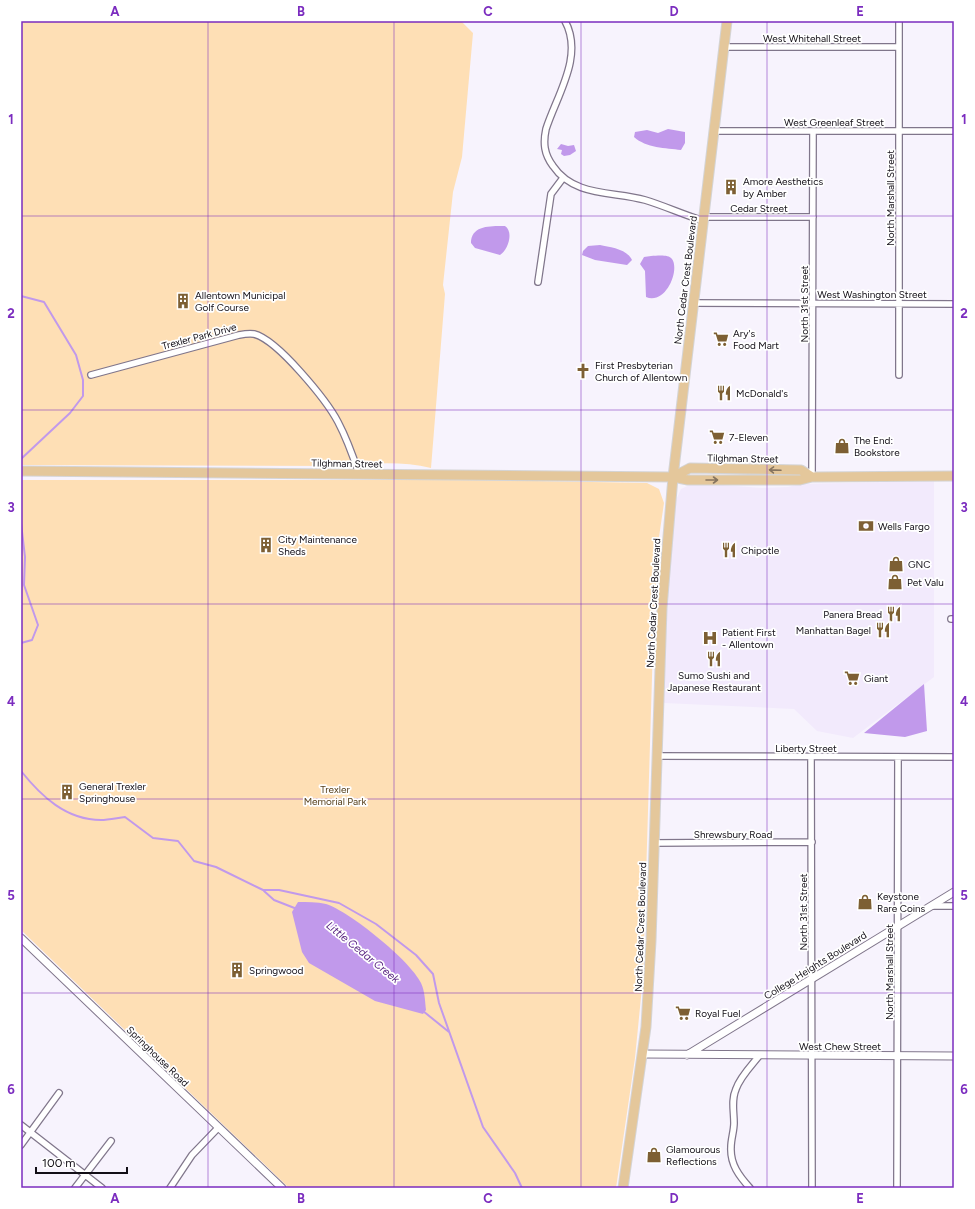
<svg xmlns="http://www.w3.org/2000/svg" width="975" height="1209" font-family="Figtree,sans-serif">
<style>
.built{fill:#f2eafc}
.green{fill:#fedfb5}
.water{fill:#c199eb}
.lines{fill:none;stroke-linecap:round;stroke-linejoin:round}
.stream{stroke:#c199eb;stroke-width:2}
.minor-casing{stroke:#80768b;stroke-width:8}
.tertiary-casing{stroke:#80768b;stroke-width:9}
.primary-casing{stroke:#d4d4d5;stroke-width:11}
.minor{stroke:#fff;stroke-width:5.5}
.tertiary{stroke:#fff;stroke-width:7}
.primary{stroke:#e4c79b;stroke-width:9}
.oneway{stroke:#86745f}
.grid{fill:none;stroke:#7b2cbf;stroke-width:1;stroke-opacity:0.55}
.labels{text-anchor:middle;stroke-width:3.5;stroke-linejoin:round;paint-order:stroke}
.street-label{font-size:10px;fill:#120e16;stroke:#fff}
.poi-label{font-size:10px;fill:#120e16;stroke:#fff;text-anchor:start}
.park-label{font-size:10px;fill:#57401c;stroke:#fff}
.water-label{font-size:11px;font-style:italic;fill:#582481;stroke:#fff}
.neatline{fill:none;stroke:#7b2cbf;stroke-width:1.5}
.grid-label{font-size:13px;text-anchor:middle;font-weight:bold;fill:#7b2cbf}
</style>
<rect width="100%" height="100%" fill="#f7f3fd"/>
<path class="built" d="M934 481V677L853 738 817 731 794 709 664 703 668 574 676 500 681 489 694 483 762 488 788 487 800 484Z"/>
<path class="green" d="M21 21H461L473 33 462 157 453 192 443 285 445 294 431 468C403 461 372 463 344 466L21 465Z
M21 480H479L647 483 659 489 664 503 659 537 654 611 643 977 635 1058 616 1188H289L21 930Z"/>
<path class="water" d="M668 129 685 132V143L681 150C666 148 646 148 634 137L635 132 647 130 658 133Z
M561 144 568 146 574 145 576 151 570 155 564 156 561 154 562 150 557 149Z
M505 226C514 232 508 250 500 255L475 248 471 243C471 225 491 226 505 226Z
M600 245C610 247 627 249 632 260L627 265 595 260 582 255 583 251 588 246Z
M651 256C657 256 668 254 672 259 680 270 666 305 646 297L645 271 640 264 644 257Z
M924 684 927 731 905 737 864 733Z
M298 902C307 902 317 902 326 904 349 911 411 961 421 983 425 991 425 1002 426 1010L423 1014 375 1001 309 963 302 952 292 912Z"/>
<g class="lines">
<path class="stream" d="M21 296 44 302 76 355 83 380V396L70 413 21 459
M21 523 25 557 24 585 38 625 32 640 21 643
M21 771C41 796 66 820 101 820 108 820 117 818 125 817L153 838 178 841 194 861 216 867 263 890H279L339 903 376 924 416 955 433 974 439 1003 483 1127 515 1173 522 1188
M264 891 274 900 297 909
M423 1011 449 1032"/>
<g class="minor-casing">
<path id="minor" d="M565 21C584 56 557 95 546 129 543 143 544 154 553 166 574 197 613 191 645 200 665 206 684 215 704 221
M724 47H899
M714 131H954
M704 217H813
M538 282 551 194 563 178
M693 303 954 304
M91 375 239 335C244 334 249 333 254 334 278 340 327 401 338 422 347 439 353 456 359 474
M899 375V21
M812 477 813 131
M951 619H954
M657 756 954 757
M811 757 812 1188
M654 843 812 842
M932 906H954
M21 1125 102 1188
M21 1145 59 1093
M75 1188 111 1141
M170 1188 192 1155 218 1128
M750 1188C739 1176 730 1164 731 1147 731 1139 734 1131 734 1123 734 1111 731 1100 736 1089 740 1077 751 1066 759 1056
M897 1188 898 757"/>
</g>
<g class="tertiary-casing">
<path id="tertiary" d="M21 938 282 1188
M642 1054 954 1056
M687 1055 954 892"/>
</g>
<g class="primary-casing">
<path id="primary" d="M21 471 673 477 688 480H800L812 477 954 476
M673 477 690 468 801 470 812 477
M623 1188 646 1027 651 941 662 608 673 477 727 21"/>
</g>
<use href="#minor" class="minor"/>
<use href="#tertiary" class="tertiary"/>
<use href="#primary" class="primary"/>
</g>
<defs><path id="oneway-shaft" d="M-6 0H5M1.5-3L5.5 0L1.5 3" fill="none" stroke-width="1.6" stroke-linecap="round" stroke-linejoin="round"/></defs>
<g class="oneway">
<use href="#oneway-shaft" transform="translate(775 470) rotate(-178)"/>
<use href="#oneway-shaft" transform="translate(712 480)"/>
</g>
<path class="grid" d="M208 21V1188M394 21V1188M581 21V1188M767 21V1188M21 216H954M21 410H954M21 604H954M21 799H954M21 993H954"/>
<defs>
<g id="building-bare" transform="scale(1.2)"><path d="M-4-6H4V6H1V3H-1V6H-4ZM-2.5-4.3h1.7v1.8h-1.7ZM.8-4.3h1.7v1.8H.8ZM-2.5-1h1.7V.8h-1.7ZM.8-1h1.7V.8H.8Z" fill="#7d5f33" stroke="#fff" stroke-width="2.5" paint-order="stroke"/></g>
<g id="supermarket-bare" transform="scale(1.2)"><path d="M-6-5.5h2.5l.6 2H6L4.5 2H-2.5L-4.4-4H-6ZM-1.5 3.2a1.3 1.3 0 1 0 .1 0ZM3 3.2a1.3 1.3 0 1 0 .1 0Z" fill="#7d5f33" stroke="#fff" stroke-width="2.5" paint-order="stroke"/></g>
<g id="church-bare" transform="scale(1.2)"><path d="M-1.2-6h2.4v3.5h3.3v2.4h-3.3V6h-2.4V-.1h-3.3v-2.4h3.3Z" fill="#7d5f33" stroke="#fff" stroke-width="2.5" paint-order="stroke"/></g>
<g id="restaurant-bare" transform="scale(1.2)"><path d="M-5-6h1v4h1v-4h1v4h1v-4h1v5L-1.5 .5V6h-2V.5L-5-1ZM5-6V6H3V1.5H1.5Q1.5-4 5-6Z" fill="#7d5f33" stroke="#fff" stroke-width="2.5" paint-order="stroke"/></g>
<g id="shop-bare" transform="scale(1.2)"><path d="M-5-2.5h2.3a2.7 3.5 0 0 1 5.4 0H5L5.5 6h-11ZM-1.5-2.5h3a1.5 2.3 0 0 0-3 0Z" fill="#7d5f33" stroke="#fff" stroke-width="2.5" paint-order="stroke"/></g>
<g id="bank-bare" transform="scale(1.2)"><path d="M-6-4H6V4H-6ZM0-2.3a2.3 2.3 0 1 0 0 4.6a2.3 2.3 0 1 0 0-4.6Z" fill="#7d5f33" stroke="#fff" stroke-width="2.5" paint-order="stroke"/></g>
<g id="hospital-bare" transform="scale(1.2)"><path d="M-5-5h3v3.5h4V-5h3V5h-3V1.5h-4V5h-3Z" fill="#7d5f33" stroke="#fff" stroke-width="2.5" paint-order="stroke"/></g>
</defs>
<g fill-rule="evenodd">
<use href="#building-bare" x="731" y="187"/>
<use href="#building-bare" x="183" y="301"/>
<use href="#supermarket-bare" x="721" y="339"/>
<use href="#church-bare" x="583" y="371"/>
<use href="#restaurant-bare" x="724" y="393"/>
<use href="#supermarket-bare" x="717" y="437"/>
<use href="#shop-bare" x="842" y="446"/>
<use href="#bank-bare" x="866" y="526"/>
<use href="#building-bare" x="266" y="545"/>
<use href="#restaurant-bare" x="729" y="550"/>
<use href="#shop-bare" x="896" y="564"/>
<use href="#shop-bare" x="895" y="582"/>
<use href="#restaurant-bare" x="894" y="614"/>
<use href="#restaurant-bare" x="883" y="630"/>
<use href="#hospital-bare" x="710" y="638"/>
<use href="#restaurant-bare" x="714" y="659"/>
<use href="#supermarket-bare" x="852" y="678"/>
<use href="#building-bare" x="67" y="792"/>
<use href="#shop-bare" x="865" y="902"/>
<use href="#building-bare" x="237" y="970"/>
<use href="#supermarket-bare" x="683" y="1013"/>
<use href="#shop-bare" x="654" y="1155"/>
</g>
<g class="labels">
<g class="street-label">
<text x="812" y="42">West Whitehall Street</text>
<text x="834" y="126">West Greenleaf Street</text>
<text transform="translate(890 198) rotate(-90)" y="4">North Marshall Street</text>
<text x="759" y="212">Cedar Street</text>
<text transform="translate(685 280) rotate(-83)" y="4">North Cedar Crest Boulevard</text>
<text x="872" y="298">West Washington Street</text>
<text transform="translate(804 304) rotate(-90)" y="4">North 31st Street</text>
<text transform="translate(199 336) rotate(-15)" y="4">Trexler Park Drive</text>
<text transform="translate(743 458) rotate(1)" y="4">Tilghman Street</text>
<text transform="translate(347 463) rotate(1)" y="4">Tilghman Street</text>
<text transform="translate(653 603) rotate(-87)" y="4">North Cedar Crest Boulevard</text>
<text x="806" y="752">Liberty Street</text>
<text x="733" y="838">Shrewsbury Road</text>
<text transform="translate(803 912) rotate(-90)" y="4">North 31st Street</text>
<text transform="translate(640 927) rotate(-88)" y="4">North Cedar Crest Boulevard</text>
<text transform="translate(815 965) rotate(-32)" y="4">College Heights Boulevard</text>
<text transform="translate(889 972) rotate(-90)" y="4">North Marshall Street</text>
<text x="840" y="1050">West Chew Street</text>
<text transform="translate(158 1056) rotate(44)" y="4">Springhouse Road</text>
</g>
<g class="poi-label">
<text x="743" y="185">Amore Aesthetics<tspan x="743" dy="12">by Amber</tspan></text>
<text x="195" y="299">Allentown Municipal<tspan x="195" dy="12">Golf Course</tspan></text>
<text x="733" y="337">Ary's<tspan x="733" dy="12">Food Mart</tspan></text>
<text x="595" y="369">First Presbyterian<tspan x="595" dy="12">Church of Allentown</tspan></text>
<text x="736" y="397">McDonald's</text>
<text x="729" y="441">7-Eleven</text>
<text x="854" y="444">The End:<tspan x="854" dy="12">Bookstore</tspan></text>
<text x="878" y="530">Wells Fargo</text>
<text x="278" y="543">City Maintenance<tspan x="278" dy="12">Sheds</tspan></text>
<text x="741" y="554">Chipotle</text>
<text x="908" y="568">GNC</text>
<text x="907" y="586">Pet Valu</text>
<text x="882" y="618" text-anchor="end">Panera Bread</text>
<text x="871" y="634" text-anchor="end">Manhattan Bagel</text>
<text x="722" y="636">Patient First<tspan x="722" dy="12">- Allentown</tspan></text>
<text x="714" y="679" text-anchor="middle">Sumo Sushi and<tspan x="714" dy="12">Japanese Restaurant</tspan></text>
<text x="864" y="682">Giant</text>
<text x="79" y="790">General Trexler<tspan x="79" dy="12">Springhouse</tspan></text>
<text x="877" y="900">Keystone<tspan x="877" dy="12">Rare Coins</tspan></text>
<text x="249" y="974">Springwood</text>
<text x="695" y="1017">Royal Fuel</text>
<text x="666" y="1153">Glamourous<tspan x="666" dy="12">Reflections</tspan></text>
</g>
<g class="park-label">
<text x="335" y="793">Trexler<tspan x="335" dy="12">Memorial Park</tspan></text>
</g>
<g class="water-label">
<text transform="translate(363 952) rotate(39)" y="4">Little Cedar Creek</text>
</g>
</g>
<rect width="975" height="1209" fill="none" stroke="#ffffff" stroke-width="44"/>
<path d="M36 1167v6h91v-6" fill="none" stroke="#120e16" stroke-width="2"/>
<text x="42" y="1167" font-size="12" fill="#120e16" stroke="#ffffff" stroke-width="3" paint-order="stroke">100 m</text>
<rect x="22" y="22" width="931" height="1165" class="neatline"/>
<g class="grid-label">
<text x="115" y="16">A</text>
<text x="301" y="16">B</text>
<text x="488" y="16">C</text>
<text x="674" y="16">D</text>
<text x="860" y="16">E</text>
<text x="11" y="124">1</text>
<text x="964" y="124">1</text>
<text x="11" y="318">2</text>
<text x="964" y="318">2</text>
<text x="11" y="512">3</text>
<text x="964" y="512">3</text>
<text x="11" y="706">4</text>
<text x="964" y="706">4</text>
<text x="11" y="900">5</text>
<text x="964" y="900">5</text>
<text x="11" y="1094">6</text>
<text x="964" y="1094">6</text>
<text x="115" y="1203">A</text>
<text x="301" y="1203">B</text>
<text x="488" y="1203">C</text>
<text x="674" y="1203">D</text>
<text x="860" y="1203">E</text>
</g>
</svg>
